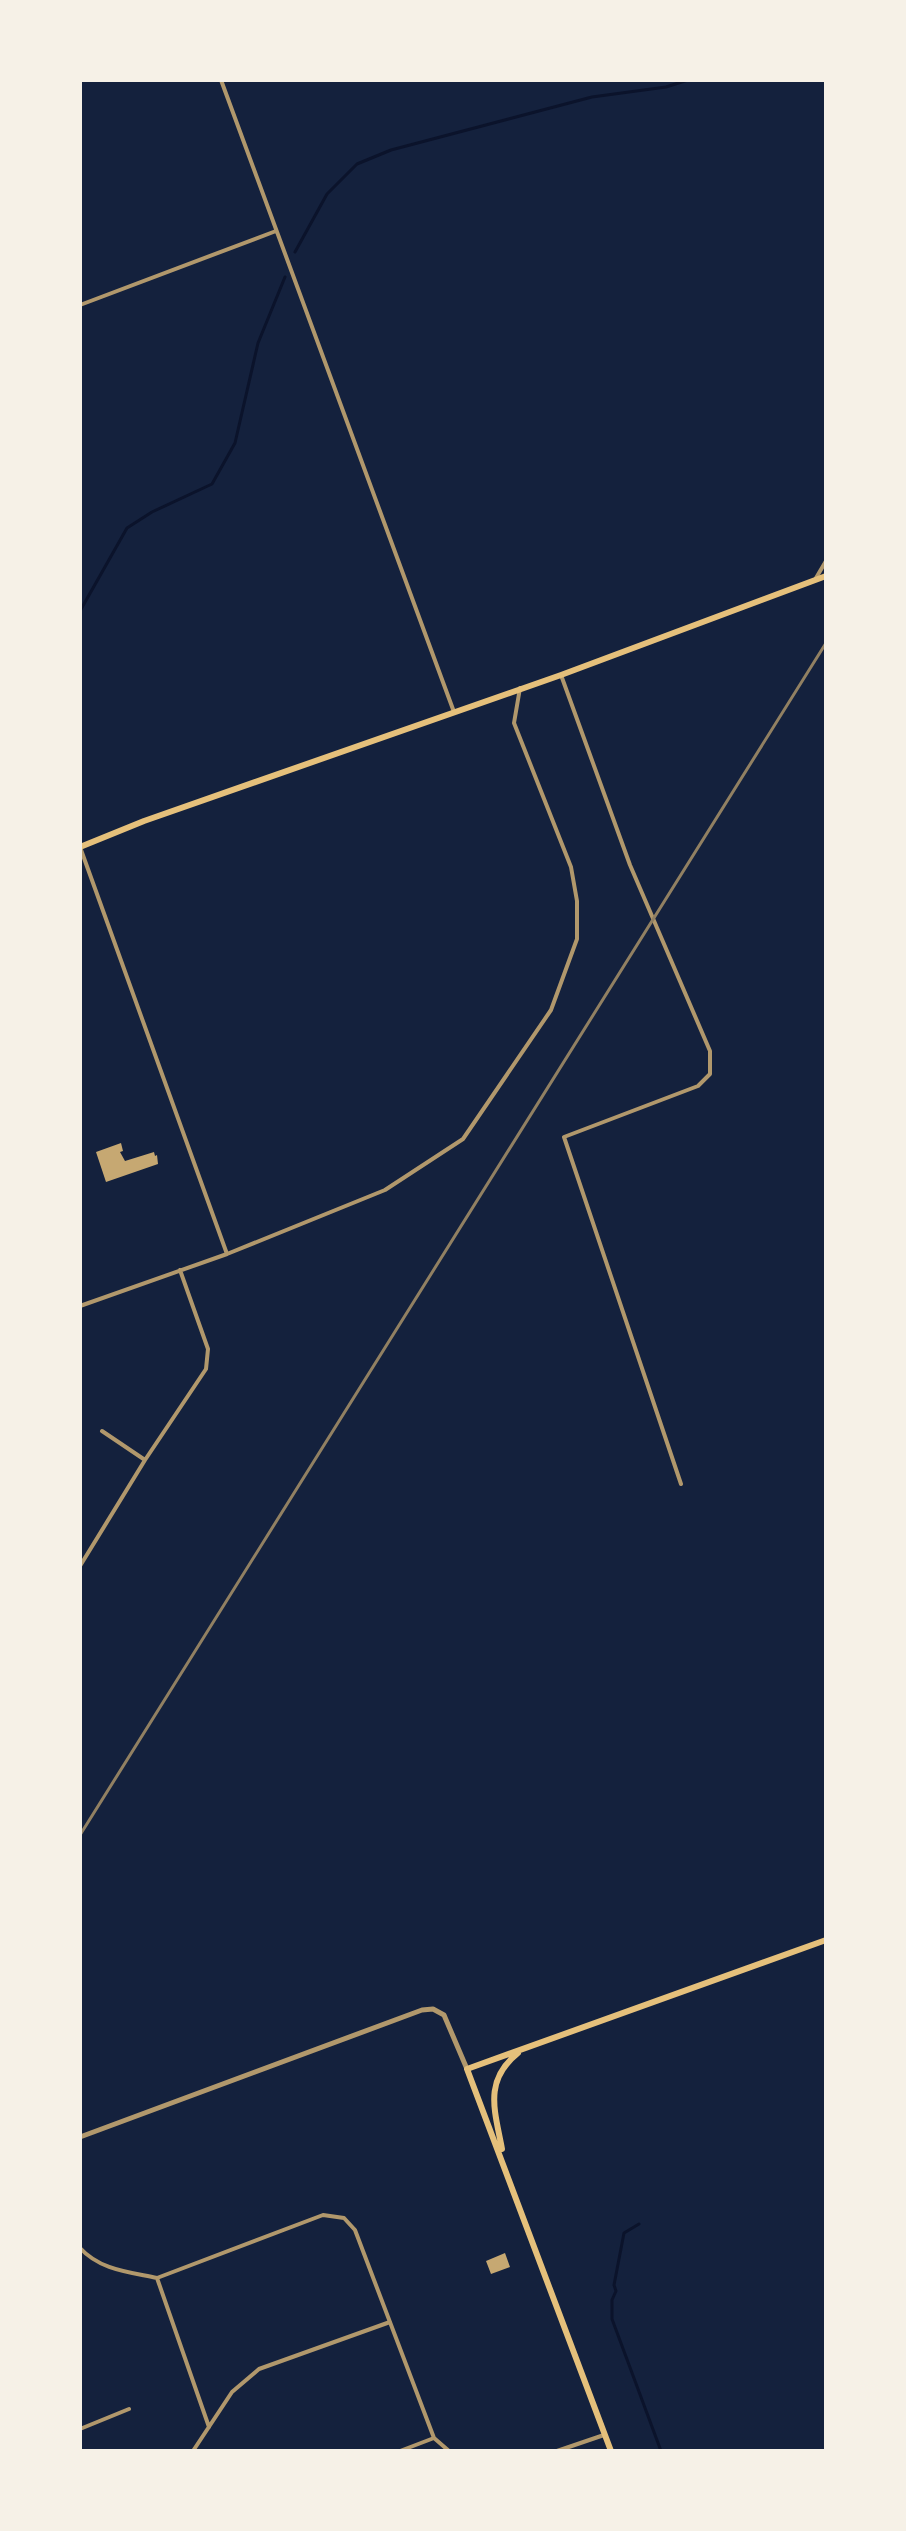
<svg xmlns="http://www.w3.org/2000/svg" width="906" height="2531" font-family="'Golos Text',sans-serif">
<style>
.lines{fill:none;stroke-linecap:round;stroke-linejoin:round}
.stream{stroke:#0b132b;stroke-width:3}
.building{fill:#c6a872}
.minor{stroke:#b1986c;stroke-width:4}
.tertiary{stroke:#b1986c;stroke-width:5}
.secondary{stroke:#e5c07b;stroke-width:6}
.rail{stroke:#918062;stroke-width:3}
</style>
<rect width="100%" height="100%" fill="#14213d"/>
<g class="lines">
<path class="stream" d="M295 252 327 194 357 164 391 150 592 97 666 87 688 80
M80 611 127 528 152 512 212 484 235 443 258 343 285 277
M639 2224 624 2233 614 2285 616 2291 612 2300V2319L661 2451"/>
</g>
<path class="building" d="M121 1143 123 1151 120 1152 125 1161 154 1152 155 1156 157 1155 158 1164 106 1182 96 1152Z
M505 2253 510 2267 491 2274 486 2261Z"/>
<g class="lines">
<path class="minor" d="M221 80 454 712
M80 305 276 231
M816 578 826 561
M561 675 630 865 710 1051V1074L698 1086 564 1137 681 1484
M80 847 227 1254
M80 1306 227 1254 385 1190 463 1139 551 1010 577 939V901L571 867 514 723 520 688
M102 1431 145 1460
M80 1566 145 1460 206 1369 208 1349 180 1270
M80 2248C100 2270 129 2272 157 2278
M157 2278 323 2215 344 2218 355 2230 434 2438
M157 2278 209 2427
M80 2429 129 2409
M193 2451 232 2392 259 2369 390 2322
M400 2451 434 2438 449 2451
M557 2451 604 2435"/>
<path class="tertiary" d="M80 2137 422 2010 433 2009 444 2015 467 2069"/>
<path class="secondary" d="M80 847 144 821 561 675 826 576
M502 2149C495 2111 483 2081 518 2053
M611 2451 467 2069 826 1940"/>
<path class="rail" d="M80 1835 826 643"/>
</g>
<rect width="906" height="2531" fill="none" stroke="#f6f1e7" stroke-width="164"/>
</svg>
